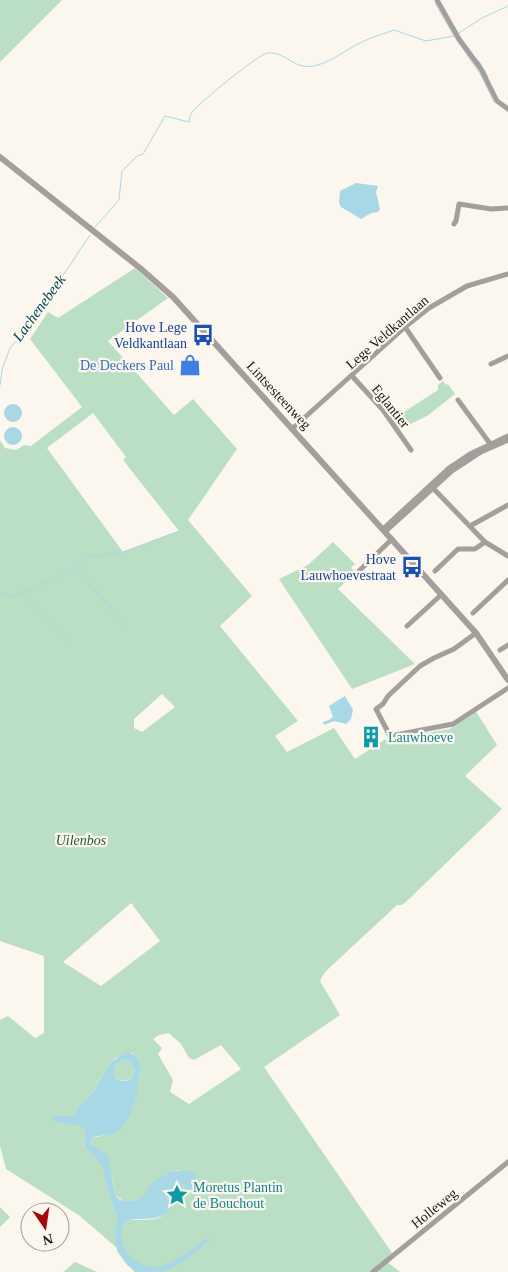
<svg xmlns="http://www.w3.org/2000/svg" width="508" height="1272" font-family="'Times New Roman',serif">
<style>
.green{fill:#bbdfc5;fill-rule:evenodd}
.water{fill:#a8d7e5;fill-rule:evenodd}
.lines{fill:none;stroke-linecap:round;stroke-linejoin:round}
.stream{stroke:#a8d7e5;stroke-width:1}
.minor{stroke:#a49f9d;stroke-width:5}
.tertiary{stroke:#a49f9d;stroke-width:6}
.labels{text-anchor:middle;stroke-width:4.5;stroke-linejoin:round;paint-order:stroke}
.transit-label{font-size:14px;fill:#164399;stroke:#fbf7ee;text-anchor:end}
.street-label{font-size:14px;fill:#1a1915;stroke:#fbf7ee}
.shop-label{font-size:14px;fill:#366cbe;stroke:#fbf7ee;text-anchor:end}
.culture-label{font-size:14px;fill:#0d838f;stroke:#fbf7ee;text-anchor:start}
.park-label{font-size:14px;font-style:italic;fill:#215a38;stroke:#fbf7ee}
.water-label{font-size:15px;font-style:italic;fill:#014857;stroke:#fbf7ee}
</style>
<rect width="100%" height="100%" fill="#fbf7ee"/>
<path class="green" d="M0 0H62L0 62Z
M135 268 168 298 108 341 174 415 193 399 237 449 188 520 252 596 220 626 298 721 275 736 287 752 334 728 355 759 384 740 450 729 475 710 497 745 465 776 502 809 409 899 402 905H397L325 972 320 981 340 1015 264 1067 392 1253 385 1260 400 1272H134L118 1249 80 1216 6 1169 0 1146V1020L8 1016 35 1038 44 1033V956L0 941V440L5 448 16 450 24 445 31 446 82 407 30 339 48 312 58 318ZM93 413 126 457 123 460 179 531 123 552 47 448ZM162 694 175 707 142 732 134 728V719ZM131 903 160 941 101 986 63 962ZM169 1033 181 1044 189 1058 194 1060 221 1045 241 1069 189 1104 170 1092 173 1080 158 1054 162 1048 153 1039 159 1035ZM132 1053C143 1063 140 1073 137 1085 136 1093 137 1101 133 1108 129 1117 120 1126 114 1133L92 1138 90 1144 112 1176 115 1195 123 1201 127 1202 142 1198 150 1187 164 1175 173 1171 179 1170 196 1175 197 1184 194 1188 187 1189 183 1185 179 1184 165 1195 173 1206C169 1209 165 1214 160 1217 150 1222 137 1218 126 1221L117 1217 111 1202 102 1164 85 1148C84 1143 86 1137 85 1131 82 1121 63 1123 55 1122L52 1115 74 1116 77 1109 93 1092 111 1062 115 1058Z
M443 381 445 384 449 385 455 394 427 416 400 429 393 419 438 390V385Z
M333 542 355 564 351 568 356 572 338 589 415 664 352 689 279 579 308 565Z
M123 1059 129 1061 135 1070 131 1079C125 1082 119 1081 114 1076 113 1069 117 1063 123 1059Z
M0 1207 10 1217 0 1227Z
M75 1262 97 1272H63Z"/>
<path class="water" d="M356 183 378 186 376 192 380 209 378 212 371 213 361 219 341 207 339 203 340 191Z
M4 413a9 9 0 1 1 18 0a9 9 0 1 1-18 0Z
M4 436a9 9 0 1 1 18 0a9 9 0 1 1-18 0Z
M345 696 353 710 351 719 346 724 334 721 324 725 323 722 329 720 333 717 329 706Z
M126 1052C146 1056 140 1072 137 1086 137 1088 138 1091 137 1094 136 1106 127 1122 118 1131 111 1137 100 1134 92 1138L90 1144 108 1155 115 1195C121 1204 131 1202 140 1198 145 1196 147 1189 150 1186 162 1173 177 1167 193 1172L196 1175 197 1184 194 1188 187 1190 183 1185 180 1186 179 1184 165 1195 173 1206C169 1211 164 1215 158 1217 149 1221 127 1215 123 1226 115 1247 136 1268 157 1267 170 1265 180 1257 191 1250L192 1251 193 1248 207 1238 210 1240 182 1263 166 1271 139 1272 128 1266 117 1251 115 1232 117 1217 111 1202 103 1169 101 1164 85 1148V1131L81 1126 54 1122 52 1115 74 1116 77 1109 93 1092 111 1062ZM123 1059 129 1061 135 1070 131 1079C125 1083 119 1081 114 1076 113 1069 117 1063 123 1059Z"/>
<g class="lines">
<path class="stream" d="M435 3 454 36 481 75 494 102
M459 33 482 18 508 6
M478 60 482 66
M484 69 488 77
M95 227 119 200 122 171 137 156 143 154 165 116 189 122C190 118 190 114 193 111 201 102 259 53 268 53 289 52 293 72 318 65 334 60 347 49 362 42 372 37 383 34 394 30L426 41 454 36
M0 385 2 370 10 348 25 332 90 235
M74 569 127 624
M0 593 14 596 57 577 73 568 89 557 123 552 179 531
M21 593 71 644"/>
<path class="minor" d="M437 0 459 39 481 69 497 101 508 109
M454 224 456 221 459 204 491 209 508 208
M405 327 440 378
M491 364 508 356
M352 376 383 410 411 450
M458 400 491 445
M293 428 405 327 429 308 467 286 508 274
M431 486 485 542 508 556
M470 526 508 505
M383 529 449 468 470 454 508 436
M386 531 452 471 481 452 508 440
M359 571 392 539
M435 571 458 549H475L485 542
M473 613 508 580
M407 626 441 595
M476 633 454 649 434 658 420 666 388 696 383 704 376 709 390 736 453 724 508 688
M500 650 508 645
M373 1272 508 1162"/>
<path class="tertiary" d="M0 157 140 268 173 297 476 633 508 680"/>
</g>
<defs>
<g id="bus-bare" transform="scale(1.725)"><path d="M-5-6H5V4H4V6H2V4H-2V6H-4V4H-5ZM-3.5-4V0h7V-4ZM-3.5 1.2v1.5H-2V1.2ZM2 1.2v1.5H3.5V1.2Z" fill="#1a4fb4" stroke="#fbf7ee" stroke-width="2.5" paint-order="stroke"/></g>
<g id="shop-bare" transform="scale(1.725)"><path d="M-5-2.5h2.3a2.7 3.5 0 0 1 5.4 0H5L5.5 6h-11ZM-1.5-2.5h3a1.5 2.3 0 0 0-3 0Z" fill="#3f7fe0" stroke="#fbf7ee" stroke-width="2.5" paint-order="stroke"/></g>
<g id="building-bare" transform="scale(1.725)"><path d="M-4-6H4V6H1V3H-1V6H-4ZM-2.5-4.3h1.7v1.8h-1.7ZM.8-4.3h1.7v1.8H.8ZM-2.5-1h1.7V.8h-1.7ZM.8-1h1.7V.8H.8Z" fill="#0f9aa8" stroke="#fbf7ee" stroke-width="2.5" paint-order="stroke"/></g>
<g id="sight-bare" transform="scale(1.725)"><path d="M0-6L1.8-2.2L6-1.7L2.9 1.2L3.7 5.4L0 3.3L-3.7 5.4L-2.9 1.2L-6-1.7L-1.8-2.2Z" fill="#0f9aa8" stroke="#fbf7ee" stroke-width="2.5" paint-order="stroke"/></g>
</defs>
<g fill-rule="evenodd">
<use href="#bus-bare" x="203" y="335"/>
<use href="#shop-bare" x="190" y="365"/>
<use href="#bus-bare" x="412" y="567"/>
<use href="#building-bare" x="371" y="737"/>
<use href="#sight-bare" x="177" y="1195"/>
</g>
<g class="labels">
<g class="transit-label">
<text x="187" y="332">Hove Lege<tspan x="187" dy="16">Veldkantlaan</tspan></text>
<text x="396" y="564">Hove<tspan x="396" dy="16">Lauwhoevestraat</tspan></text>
</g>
<g class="street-label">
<text transform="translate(387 332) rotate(-41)" y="5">Lege Veldkantlaan</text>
<text transform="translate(279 395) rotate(47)" y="5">Lintsesteenweg</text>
<text transform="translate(391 406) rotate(51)" y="5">Eglantier</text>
<text transform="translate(434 1208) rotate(-39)" y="5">Holleweg</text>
</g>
<g class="shop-label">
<text x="174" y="370">De Deckers Paul</text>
</g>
<g class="culture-label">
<text x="388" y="742">Lauwhoeve</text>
<text x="193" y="1192">Moretus Plantin<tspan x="193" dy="16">de Bouchout</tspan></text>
</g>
<g class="park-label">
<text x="81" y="845">Uilenbos</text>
</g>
<g class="water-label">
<text transform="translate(39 308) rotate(-54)" y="5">Lachenebeek</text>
</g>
</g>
<g transform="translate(45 1227) rotate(167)"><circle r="24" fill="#fbf7ee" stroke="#a19e97"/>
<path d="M0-4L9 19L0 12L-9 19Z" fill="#a2090d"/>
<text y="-8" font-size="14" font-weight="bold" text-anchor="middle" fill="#1a1915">N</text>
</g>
</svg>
